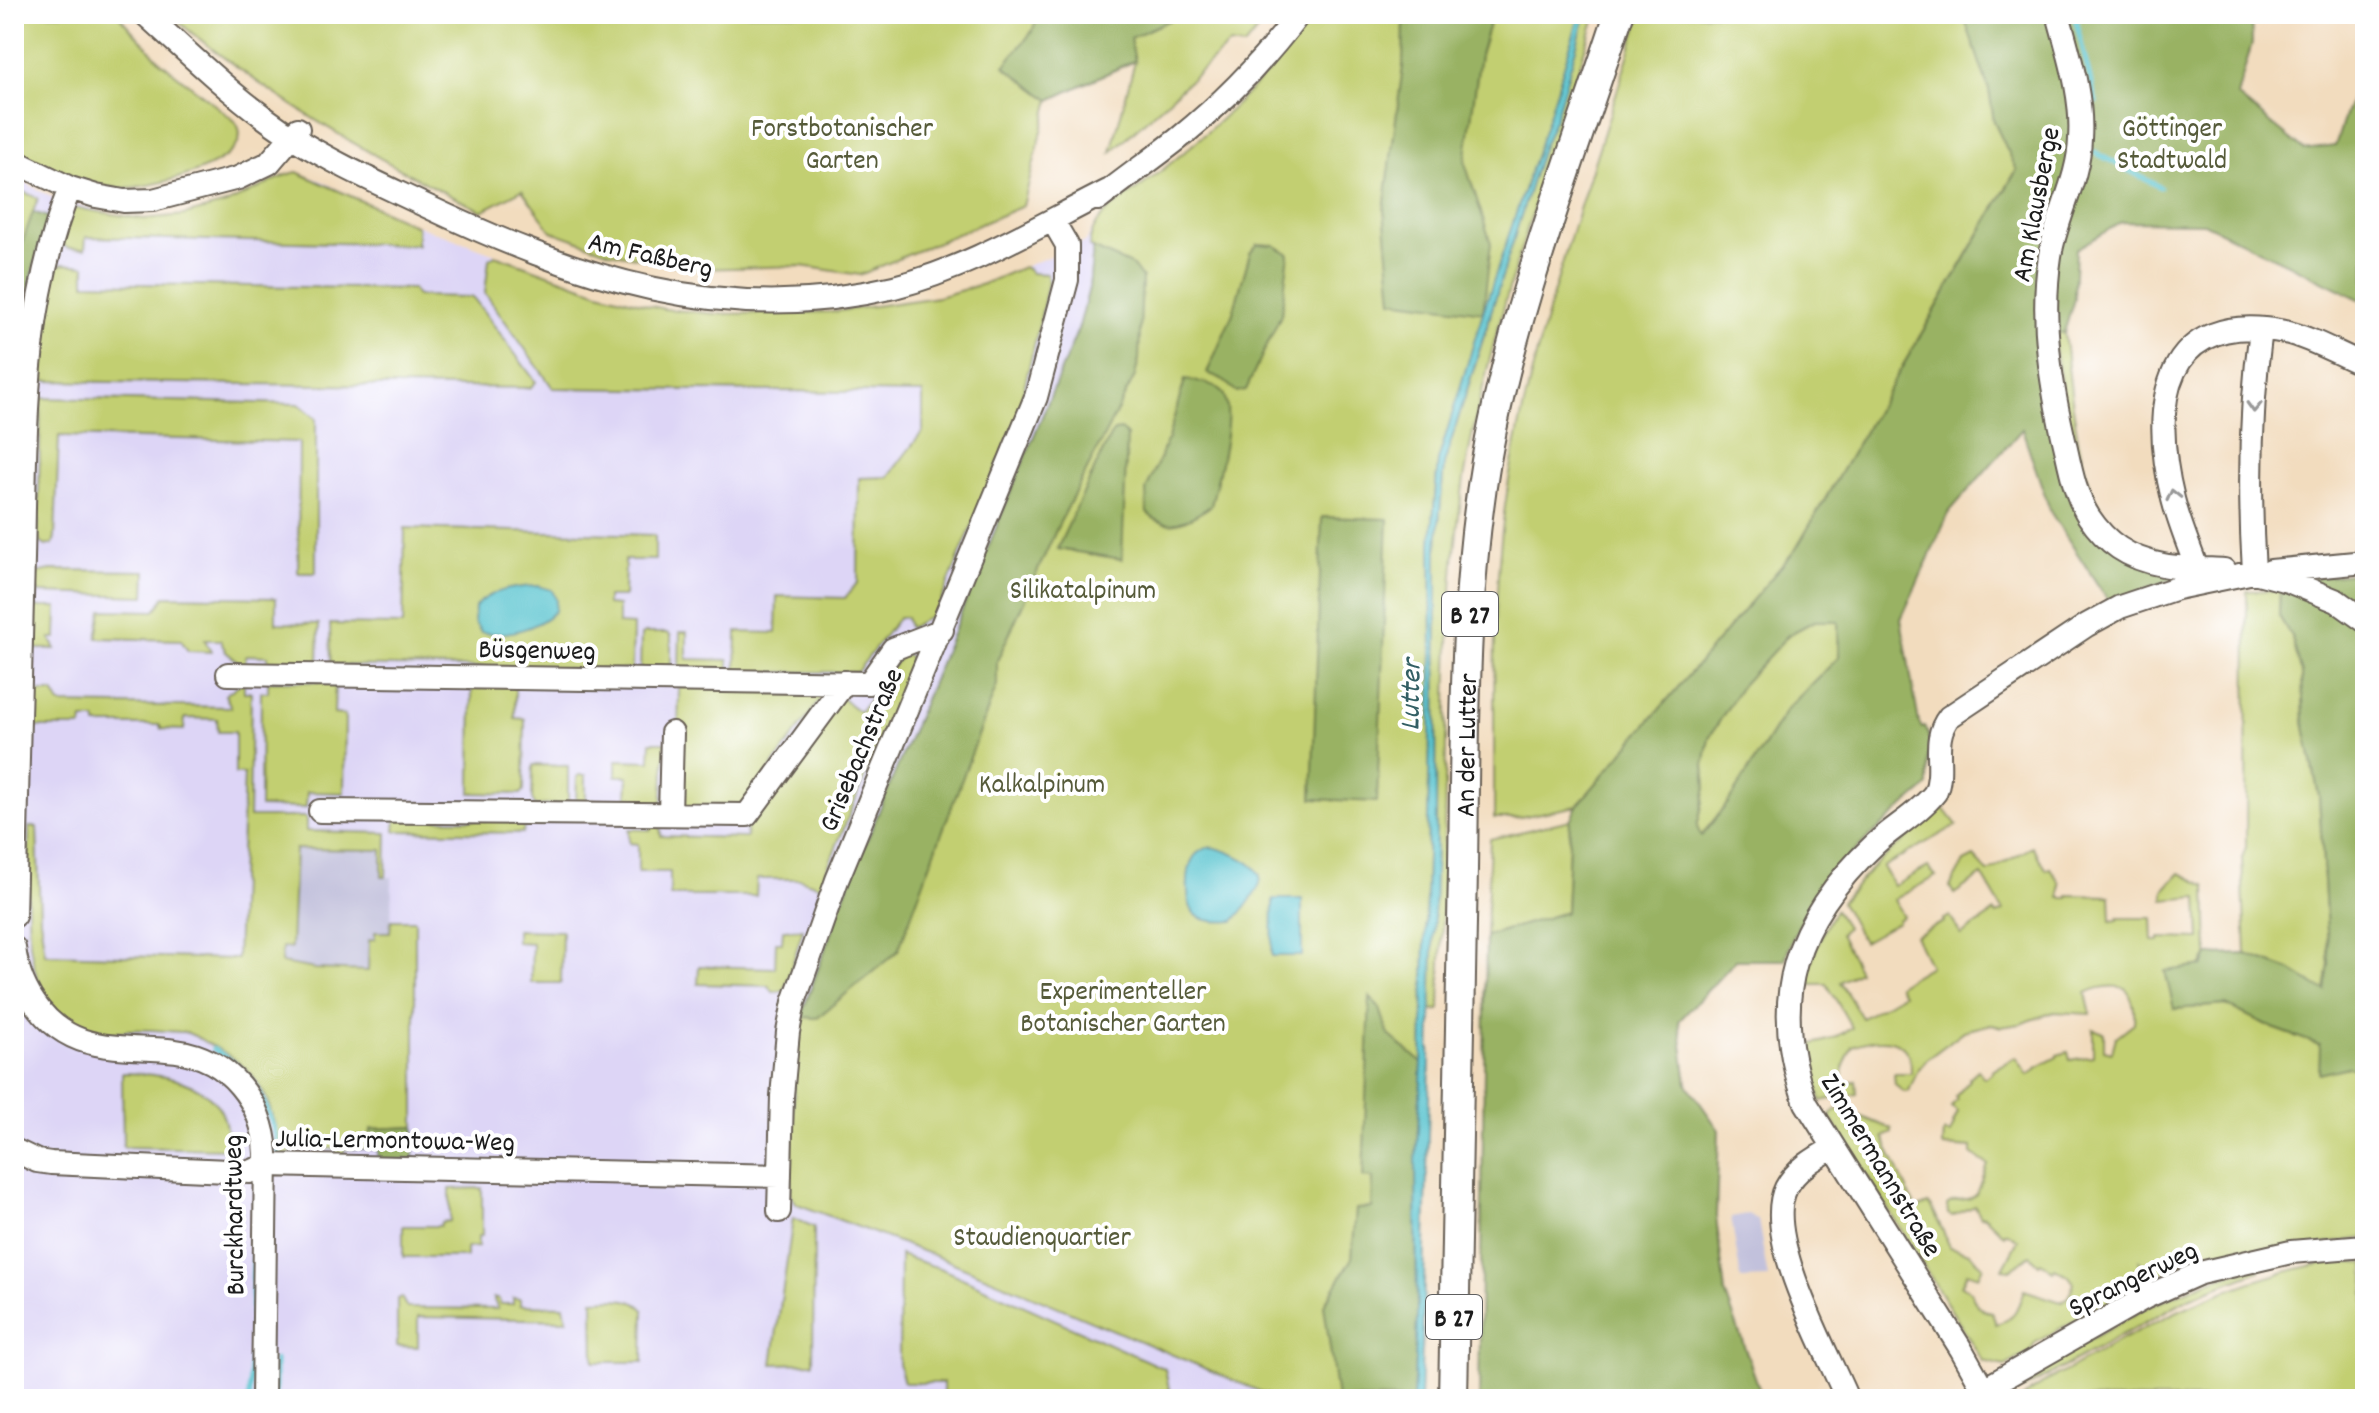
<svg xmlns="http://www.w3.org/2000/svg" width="2379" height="1413" font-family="Dekko,sans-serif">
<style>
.built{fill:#ddd5f6}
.industrial{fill:#c2c1dc}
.green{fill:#c2cf71;stroke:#6f7646;stroke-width:2}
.forest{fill:#99b263;stroke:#5a6740;stroke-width:2;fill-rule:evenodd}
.water{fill:#56c3cf;stroke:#397076;stroke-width:2}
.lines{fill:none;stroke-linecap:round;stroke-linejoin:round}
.stream{stroke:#56c3cf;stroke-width:5}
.minor-casing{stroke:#675f55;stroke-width:26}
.major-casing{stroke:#675f55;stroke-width:32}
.minor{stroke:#fff;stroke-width:22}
.major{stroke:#fff;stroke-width:28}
.oneway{stroke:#999}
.labels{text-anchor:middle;stroke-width:8;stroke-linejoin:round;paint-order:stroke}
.shield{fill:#fff;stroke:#606060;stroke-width:2}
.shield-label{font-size:26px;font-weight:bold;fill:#1c1c1c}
.park-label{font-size:28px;fill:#565b3a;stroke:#fff}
.street-label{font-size:28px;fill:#1c1c1c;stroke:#fff}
.water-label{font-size:30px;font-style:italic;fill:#335f64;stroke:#fff}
</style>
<rect width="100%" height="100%" fill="#fff"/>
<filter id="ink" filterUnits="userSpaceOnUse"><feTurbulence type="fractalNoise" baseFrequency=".0125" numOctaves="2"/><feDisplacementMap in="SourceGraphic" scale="16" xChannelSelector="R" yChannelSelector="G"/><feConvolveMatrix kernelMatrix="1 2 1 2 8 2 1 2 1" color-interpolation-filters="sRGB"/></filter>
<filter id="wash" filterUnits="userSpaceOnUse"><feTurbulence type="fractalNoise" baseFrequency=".006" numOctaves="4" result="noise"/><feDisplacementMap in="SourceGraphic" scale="32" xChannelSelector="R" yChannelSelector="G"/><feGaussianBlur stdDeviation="1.8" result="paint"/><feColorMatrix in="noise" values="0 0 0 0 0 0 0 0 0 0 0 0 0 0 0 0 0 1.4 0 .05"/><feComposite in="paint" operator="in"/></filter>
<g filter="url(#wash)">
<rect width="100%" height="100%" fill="#f2dcbe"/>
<path class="built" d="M297 172 322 181 389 215 599 292 664 309 718 314 832 312 938 297 983 284 1087 241 1092 229 1090 241 1093 248 1089 288 1079 326 802 1012 795 1070 790 1194 797 1204 1007 1283 1278 1399H14V176L51 197 117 215 144 219 184 215 226 204 286 175Z"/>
<path class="industrial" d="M295 849 383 850 382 877H392L391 932 375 940 368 971 315 969 281 963 282 947H291Z
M1749 1214 1758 1220 1768 1278 1741 1279 1731 1217Z"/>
<path class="green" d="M14 14H117L161 62 235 121C265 163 146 190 118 188 82 186 45 168 14 150Z
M169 14H1271L1244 47 1229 45 1111 152 1135 61 1050 99 1023 206 860 275 801 266 696 269 610 252 551 231 522 190 482 211C370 157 263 94 169 14Z
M1317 14H1596C1548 168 1491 320 1464 479 1450 567 1448 656 1446 744 1444 833 1442 922 1440 1010L1430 1011 1436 837 1437 546 1444 464 1491 314 1457 399 1438 461 1431 544 1432 652 1422 1063 1416 1161 1417 1320 1413 1399H1278L951 1262 797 1204 790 1194 795 1070 802 1012 846 891 1079 327 1089 288 1093 248 1089 247C1091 215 1120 202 1143 185 1209 135 1266 79 1317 14Z
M1641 14H1996L1994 122 2017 169 1796 549 1577 806 1515 818H1494C1495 706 1490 591 1509 480 1536 321 1595 168 1641 14Z
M297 172 417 226V245L86 237 85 249 68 248 61 244 72 211 76 208 144 219 184 215 226 204 286 175Z
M14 188 38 198 20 250H14Z
M495 255 599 292 664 309 718 314 832 312 938 297 983 284 1023 267 1028 269 1031 273 1047 274 1048 282 1040 321 1017 417 936 613 909 628 906 618 899 617 857 672H736L737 632 776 633 777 596 845 598 858 582 859 478 888 477 923 431V393L553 388 485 293 489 259Z
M62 264 85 266V283L412 289 417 296 470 297 475 300 536 382 530 388 43 381 40 378 42 340 56 267Z
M2052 332 2064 333C2071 382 2076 493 2114 526 2124 535 2138 542 2151 546 2164 550 2174 550 2184 560L2140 551 2099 520 2075 463Z
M41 398 299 404 316 418V573H298L299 442 59 436 55 537 53 544 46 546 40 542 38 535Z
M405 528 655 535V560H625L624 597H607V605L618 606V624L633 625 632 670 331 665 330 624 403 625Z
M51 570 146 571 145 596 39 593 31 585V574Z
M2280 590 2279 616 2292 638 2302 674 2304 722 2319 796 2329 965 2325 992 2290 970 2246 954 2242 858 2246 847 2247 591Z
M165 596 276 598V623L319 624 318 664 315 667H268V656L246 655 245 667 226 652 220 640H205L211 652 188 651 181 640 97 638 102 610 155 611Z
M30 607H57L56 638H50L56 649H35L29 643Z
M1814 621H1838L1839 657 1787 709 1728 803 1700 837 1697 827 1706 788 1704 765 1709 738 1741 686 1788 635Z
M680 632H687V659L729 660V675L679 671Z
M645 633H668L671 636V671H640L641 635Z
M902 654 910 656 911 665 820 886 800 879H757L756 896H670V872H638V844L629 843V829L651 830V822L660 823 661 836 746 838 747 824 840 697 860 712Z
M244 681V692H251L249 817H306V831L387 833 386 877H382V850L295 849 291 948 282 947 281 963 315 969 368 971 369 940 375 939V932H390L391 920H415V1127L371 1129 370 1149H344V1160H337L336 1149 291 1148 290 1159 280 1157C275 1105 260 1068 210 1045 202 1041 193 1033 183 1032 165 1031 146 1029 128 1030 120 1031 113 1035 104 1034 83 1032 60 1019 48 1001 20 956 29 879 29 827H37L40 919 45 954 237 959 244 774H235V732H218L217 719 185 718 184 730 161 729 160 725H96V720H83L82 727H36L27 720 28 698 34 692H53L60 704 231 707 225 695Z
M268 681 335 682 334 714 345 715 344 793 307 792 306 808 260 807 261 692H268Z
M472 684H515V718L525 719 524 790 521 794 471 793Z
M679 687 817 689 824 694 743 807 680 808 677 802Z
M651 742H666L662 808 579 806 576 800 577 777 579 775H586V800H627L628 776H616V760L650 761Z
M533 765 568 766V803L535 806 532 799Z
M1943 807 1957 825 1883 867 1894 886 1928 867 1936 876 1894 900 1903 916 1898 920V922L1863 942 1841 902 1874 866Z
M396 819 520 820 524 824 523 833 395 831Z
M1570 820 1566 912 1486 936 1490 839Z
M2032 847 2047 870 2050 868 2060 883V898H2068V895L2110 896 2111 921 2118 920V918H2152L2153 941H2160V938L2200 939 2198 897 2164 900V890L2180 873 2206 886 2208 955 2174 1009 2226 1005 2273 1028 2321 1045 2320 1073 2348 1067H2365V1238L2210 1261 2203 1258 2155 1275 2139 1261V1270L2126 1291 2035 1343 2030 1352 2005 1366 1983 1361 1830 1116 1835 1110H1844L1892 1129V1133L1883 1137 1916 1209 1928 1204 1932 1207 1950 1247 1969 1253 1983 1266 1978 1276 1967 1272 1961 1286 1971 1291C1975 1304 1978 1311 1992 1312L1996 1324C2015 1319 2018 1308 2024 1290L2061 1302 2068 1297 2074 1283 2068 1275 2055 1268 2053 1271 2041 1262 2039 1264 2030 1255 2010 1270 2003 1269 2018 1240 2006 1232 2004 1235 1984 1216 1981 1217 1975 1206 1952 1216 1948 1214 1947 1205C1956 1196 1969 1203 1977 1194L1988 1165 1972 1154V1148L1943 1146 1944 1132 1950 1134 1954 1124 1953 1123 1958 1112 1951 1107 1957 1099 1955 1097 1970 1080 1969 1078 1978 1070 1984 1078 1993 1072 1992 1070 2016 1057 2028 1075 2036 1070V1068L2057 1057V1055L2068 1052 2070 1060 2093 1056V1029L2104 1033V1050L2112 1052 2116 1037 2134 1023C2135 1009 2134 1000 2125 988 2112 985 2098 987 2086 993L2091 1014 2054 1012 2020 1024 2001 1027 1992 1024 1964 1031 1926 1060 1917 1071 1909 1091 1904 1092 1895 1085 1894 1073H1911C1912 1035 1880 1036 1852 1046L1843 1068V1083L1856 1081 1857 1094 1821 1101 1806 1046 1832 1039 1852 1028 1827 984H1806C1811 956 1821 934 1835 910L1846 927 1840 934 1859 971 1840 982 1862 1018 1903 994 1898 985 1930 966 1915 936 1944 922 1943 920 1950 916 1961 935 1995 912 1997 915 2003 911 1982 875 1954 894 1950 887 1964 862 1974 857 1988 872Z
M803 929 784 991 773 992 769 986 698 984 699 966 775 968 776 942H782L783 930Z
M516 930 562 931 561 983H531L532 943 516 942Z
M122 1073C155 1073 203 1079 221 1111 227 1123 227 1136 228 1149L123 1147Z
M482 1188V1236H478V1247L466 1248V1257H403V1226H440L441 1222 450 1221V1189Z
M793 1218 814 1227 813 1363 772 1364Z
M900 1255 942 1269 1165 1369 1171 1399H943V1383H904L899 1364Z
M2325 1263H2365V1399H2022C2033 1387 2057 1376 2073 1367 2152 1320 2234 1280 2325 1263Z
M2258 1266 2259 1271 2191 1297 2018 1392 2013 1382 2154 1304 2208 1281Z
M401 1297 407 1308 498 1309 493 1298H498L501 1304H513V1298L520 1299V1305L564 1306 567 1320 418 1317V1347L397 1346V1299Z
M593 1300C610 1300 632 1295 644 1310L643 1362H594Z"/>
<path class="forest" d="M1040 14H1183L1130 38 1135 60 1050 100 1004 66 1031 33Z
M1404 14H1492L1480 55 1465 163 1491 243 1483 312 1392 300 1384 210 1403 66Z
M1963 14H2251L2252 43 2237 96 2304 150 2335 146 2365 54V302L2204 223 2122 222 2076 249 2074 299 2064 333 2052 332 2039 290 2081 521 2184 575 2109 602 2051 513 2022 429 1950 511 1901 619 1919 723 1922 728 1925 727 1929 735 1928 786C1871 834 1806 887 1785 960H1736L1679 1021 1687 1084 1719 1130 1716 1216 1725 1292 1763 1399H1479L1486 936 1566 912 1570 820 1577 806 1796 549 2017 170 1994 122 1989 90ZM1814 621H1838L1839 657 1787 709 1728 803 1701 836 1697 827 1706 788 1704 765 1709 738 1741 686 1788 635Z
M33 212 48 217C35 257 26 300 21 342 19 356 23 374 14 385V250L20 249Z
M1258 244 1274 245 1289 254 1281 315 1246 390 1237 392 1220 378 1207 373 1233 313 1250 253Z
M1093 248 1133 266 1142 278 1139 359 1135 376 1058 526 997 661V685L898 951 817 1018 801 1017 846 891 1079 327 1089 288Z
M1185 380C1197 382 1211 382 1220 390 1239 407 1216 482 1211 506 1189 520 1169 534 1147 513L1146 490 1167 441Z
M1121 430 1127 436 1122 559 1057 549 1110 436 1114 431Z
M1322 517 1388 519 1377 802 1312 799Z
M2365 571V1067H2348L2319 1074 2320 1045 2273 1028 2226 1005 2174 1009 2165 971 2203 966 2208 955 2246 954 2290 970 2325 991 2329 965 2319 796 2304 722 2302 674 2292 638 2279 616 2280 590 2320 577Z
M1370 997 1380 1009 1389 1035 1422 1063 1416 1161 1417 1320 1413 1399H1337L1324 1305 1352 1258 1356 1209 1372 1208 1373 1178 1363 1177Z
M415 1127 414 1160H378V1149H370L371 1129Z"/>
<path class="water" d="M1580 14H1586L1556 116 1542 148 1444 464 1437 546 1436 837 1423 1321 1420 1399H1413L1417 1320 1416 1161 1422 1063 1432 652 1431 544 1438 461 1483 312 1550 112Z
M538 586 552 590 556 600 555 611C537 629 505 637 481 632L474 622 475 607C491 589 515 587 538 586Z
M1210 847C1224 849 1265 864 1260 883 1257 893 1241 913 1234 921 1223 922 1204 923 1195 914 1185 904 1186 868 1194 857 1198 851 1203 849 1210 847Z
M1273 899H1302V956H1272Z"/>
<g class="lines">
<path class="stream" d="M2074 14 2096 102
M2094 152 2160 187
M213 1049C253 1072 272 1108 279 1154
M249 1399 254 1238
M275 1399V1360"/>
</g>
</g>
<g filter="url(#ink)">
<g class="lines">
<g class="minor-casing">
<path id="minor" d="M145 14C193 57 239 103 294 138 335 164 378 183 422 204 576 277 722 328 894 287 970 268 1038 226 1108 191
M2058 14C2069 55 2083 97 2080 139 2079 179 2056 217 2050 256 2040 321 2051 386 2066 449 2071 472 2076 497 2089 517 2097 529 2107 540 2119 548 2150 569 2188 568 2224 570
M14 161 70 188 96 196 124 201 153 200 238 178 269 163 298 129
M1099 199C1125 178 1153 159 1178 139 1223 103 1265 59 1299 14
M2197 569C2189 546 2179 523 2173 499 2150 405 2162 308 2285 332 2312 338 2340 355 2365 365
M2271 571 2365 562
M2254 572C2249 492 2250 409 2261 329
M228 674 869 683 893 649 942 630
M320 811 747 815 845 682
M670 814 672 733
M14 916C17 797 20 678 23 559 26 433 22 307 70 188
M14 948C20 994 49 1035 96 1044 123 1050 150 1047 176 1051 229 1058 263 1102 266 1153L263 1399
M1833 1148C1815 1158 1796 1169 1786 1188 1762 1236 1827 1351 1847 1399
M14 1150 37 1161 51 1163 250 1172 266 1165 780 1176
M779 1211 782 1096 788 1032 794 1002 837 880 1036 397 1067 280V245L1053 221
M1984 1389 2146 1297 2200 1273 2291 1252 2365 1246
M1989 1399 1961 1349 1806 1103C1767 999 1795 919 1875 844 1893 827 1919 813 1935 793 1946 768 1930 741 1949 717L2087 625 2120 607 2177 588 2254 572 2288 581 2337 601 2365 621"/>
</g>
<g class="major-casing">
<g id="major">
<path id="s1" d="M1453 1399C1456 1222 1460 1046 1463 869 1465 734 1463 595 1486 461 1513 308 1571 161 1619 14"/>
</g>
</g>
<use href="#minor" class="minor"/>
<use href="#major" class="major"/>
</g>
<defs><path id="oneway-chevron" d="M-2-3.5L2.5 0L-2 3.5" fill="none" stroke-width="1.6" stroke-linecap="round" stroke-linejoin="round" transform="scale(2)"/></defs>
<g class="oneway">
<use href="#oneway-chevron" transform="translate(2254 407) rotate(92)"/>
<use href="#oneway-chevron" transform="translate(2173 495) rotate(-103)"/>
</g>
</g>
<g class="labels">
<g class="shield">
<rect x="1442" y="592" width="56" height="44" rx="6"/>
<rect x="1426" y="1295" width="56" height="44" rx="6"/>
</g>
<g class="shield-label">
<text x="1470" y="623">B 27</text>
<text x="1454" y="1326">B 27</text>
</g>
<g class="park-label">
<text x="842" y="136">Forstbotanischer<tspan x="842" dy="32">Garten</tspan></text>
<text x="2172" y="136">Göttinger<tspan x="2172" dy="32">Stadtwald</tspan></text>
<text x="1083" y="598">Silikatalpinum</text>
<text x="1042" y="792">Kalkalpinum</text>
<text x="1123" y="999">Experimenteller<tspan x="1123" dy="32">Botanischer Garten</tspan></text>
<text x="1042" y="1245">Staudienquartier</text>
</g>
<g class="street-label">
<text transform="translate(2034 204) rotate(-79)" y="10">Am Klausberge</text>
<text transform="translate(651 253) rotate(13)" y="10">Am Faßberg</text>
<text transform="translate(537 648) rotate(1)" y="10">Büsgenweg</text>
<text dy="10" stroke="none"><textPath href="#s1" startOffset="654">An der Lutter</textPath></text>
<text transform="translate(859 749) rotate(-67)" y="10">Grisebachstraße</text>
<text transform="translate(395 1138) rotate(1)" y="10">Julia-Lermontowa-Weg</text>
<text transform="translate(1883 1164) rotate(59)" y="10">Zimmermannstraße</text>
<text transform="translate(232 1215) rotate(-91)" y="10">Burckhardtweg</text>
<text transform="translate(2132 1277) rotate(-26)" y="10">Sprangerweg</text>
</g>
<g class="water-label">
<text transform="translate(1409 695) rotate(-89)" y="10">Lutter</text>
</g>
</g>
<rect width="2379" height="1413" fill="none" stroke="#fff" stroke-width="48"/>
</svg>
